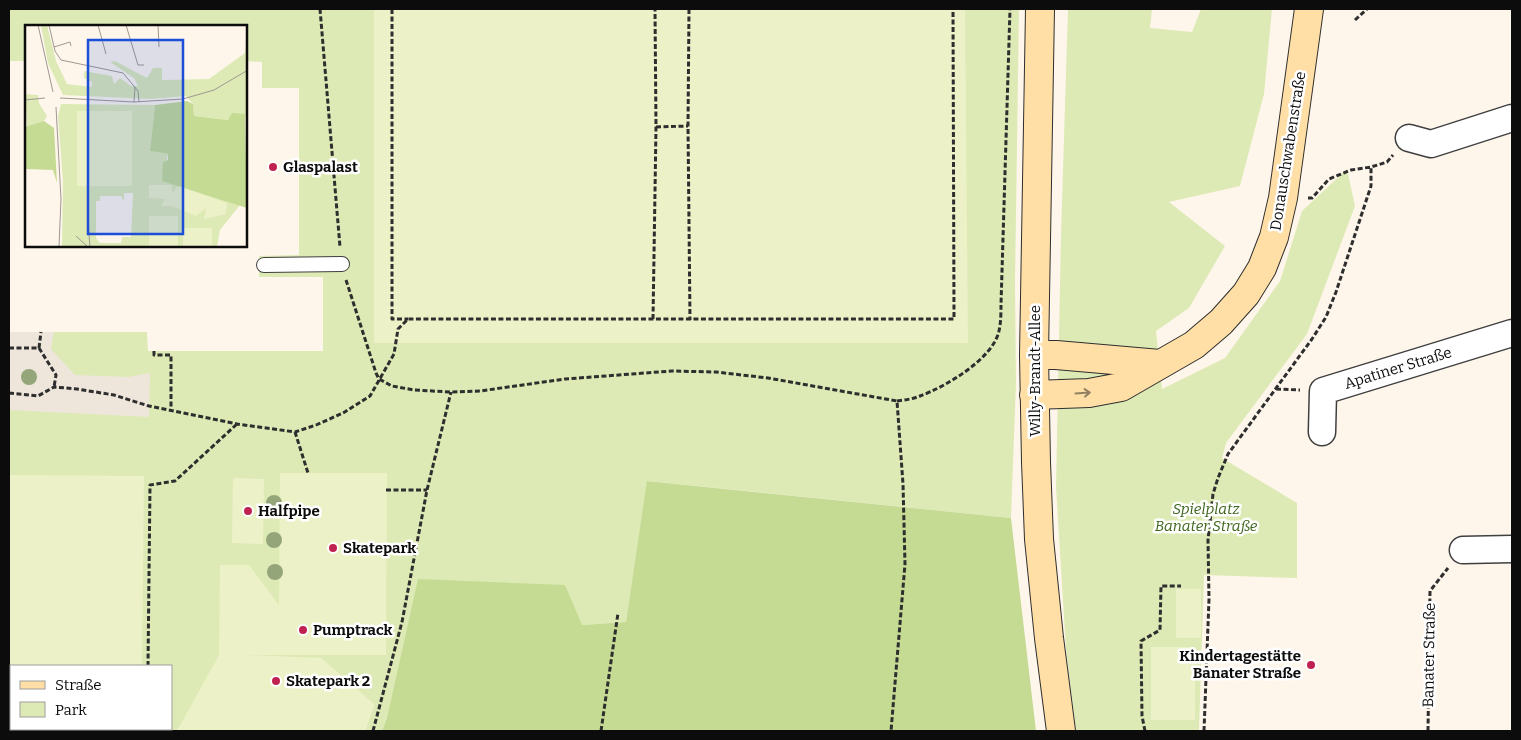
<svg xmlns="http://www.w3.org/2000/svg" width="1521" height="740" font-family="Bitter,serif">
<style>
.green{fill:#ddeab5;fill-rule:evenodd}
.forest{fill:#c5db94}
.pitch{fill:#edf1c7}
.plaza{fill:#eee5db}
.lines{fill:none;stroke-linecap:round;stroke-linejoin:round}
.lane-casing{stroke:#3f3f3f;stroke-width:16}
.street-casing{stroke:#3f3f3f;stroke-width:29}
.secondary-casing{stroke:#2e2e2e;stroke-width:30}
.path{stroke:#2e2e2e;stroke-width:3;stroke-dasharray:5 2.5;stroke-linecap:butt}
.lane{stroke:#fff;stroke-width:14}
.street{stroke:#fff;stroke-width:26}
.secondary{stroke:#ffdfa6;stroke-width:28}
.tree{fill:#94a679}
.oneway{stroke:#928061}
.poi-dot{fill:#bf2250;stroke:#fff;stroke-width:2}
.labels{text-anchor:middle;stroke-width:5;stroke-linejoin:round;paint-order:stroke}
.street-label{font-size:15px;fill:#0c0c0c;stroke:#fff}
.poi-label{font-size:15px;font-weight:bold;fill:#0c0c0c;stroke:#fff;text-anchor:start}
.park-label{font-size:15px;font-style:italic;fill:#3d651c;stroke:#fff}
.inset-road{fill:none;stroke:#9e9892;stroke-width:1}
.view{fill:#1d4ed8;fill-opacity:0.15;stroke:#1d4ed8;stroke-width:2.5}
.inset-edge{fill:none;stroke:#0c0c0c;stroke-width:2.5}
</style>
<rect width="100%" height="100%" fill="#fff6eb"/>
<path class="green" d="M9 9H1019L1015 282 1016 383 1011 518 648 481 626 622 582 625 387 718 382 731H365L374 704 178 728 177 731H9V332H147L148 351H323V277H259V256L299 255V88H262V62L246 61V26H26V61H9ZM11 666H171V729H11Z
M1068 9H1152L1150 28 1192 32 1201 9H1272L1264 94 1240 186 1169 202 1225 246 1189 308 1156 331 1162 389 1225 358 1280 281 1302 211 1347 169 1355 206 1307 334 1226 443 1222 458 1297 503V578L1204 575 1199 731H1076L1066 649 1056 488 1061 235Z"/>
<path class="forest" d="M647 481 1011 518 1036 731H382L387 718 418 579 565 585 582 625 626 622Z"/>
<path class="pitch" d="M374 9H965L968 343H374Z
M280 473H387L386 655H245L321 658 374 704 365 731H177L219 655 220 565H249L279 605Z
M9 475 144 476 142 666H11V699H9Z
M233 478 264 479 263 544 232 543Z
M1176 589H1201V638H1176Z
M1151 647H1195V720H1151Z"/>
<path class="plaza" d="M9 332H54L51 349 75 375 128 377 150 373 149 417 9 410Z"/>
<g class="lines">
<g class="lane-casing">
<path id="lane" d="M264 265 342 264"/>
</g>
<g class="street-casing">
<path id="street" d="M1409 138 1431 144 1512 118
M1322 432 1323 391 1512 333
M1463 550 1512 549"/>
</g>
<g class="secondary-casing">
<path id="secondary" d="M1040 9 1034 355 1036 462 1039 539 1049 638 1061 731
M1034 355H1056L1160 364
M1034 395 1089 393 1121 387 1194 345 1221 322 1246 294 1262 268 1274 237 1283 198 1309 9"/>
</g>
<path class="path" d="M320 9 340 247
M392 9V319H408
M689 9 688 126 690 320
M1355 20 1367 9
M656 127 688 126
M1308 198H1312L1329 179 1351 170 1371 167 1387 162 1393 155
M346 280 376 373 379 379 392 386 414 390 451 392 480 391 565 379 672 371 716 372 768 378 897 401 903 484 905 564 891 731
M653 319 656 127 655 9
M9 348H39L41 332
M39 348 56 375 54 387
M154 351V355H171V409
M1276 389 1300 390
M9 393 38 396 54 387 77 389 114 395 149 406 237 424 295 432 316 425 343 413 370 396 394 354 398 329 408 319H954L953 9
M897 401C905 400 913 399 920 396 945 387 993 359 999 331 1001 322 1001 312 1001 304L1010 9
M295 432 308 473
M386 490H427
M148 666 150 485 175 481 237 424
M9 705H11
M373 731 402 622 427 490 451 392
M601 731 618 613
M1145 731 1142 716 1141 641 1160 630 1161 586H1181
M1204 731 1209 599 1208 540 1213 494 1218 478 1228 454 1312 339 1326 317 1336 292 1371 186V167
M1428 731 1430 591 1448 568"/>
<use href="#lane" class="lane"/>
<use href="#street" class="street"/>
<use href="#secondary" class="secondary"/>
</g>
<g class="tree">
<circle cx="29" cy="377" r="8"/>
<circle cx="274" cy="503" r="8"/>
<circle cx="274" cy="540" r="8"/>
<circle cx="275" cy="572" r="8"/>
</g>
<defs><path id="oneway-shaft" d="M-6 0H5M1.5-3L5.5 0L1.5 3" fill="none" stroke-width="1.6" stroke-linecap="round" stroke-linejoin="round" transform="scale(1.25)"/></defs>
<use class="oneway" href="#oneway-shaft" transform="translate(1083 393) rotate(-4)"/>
<g class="poi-dot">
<circle cx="273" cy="167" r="5"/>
<circle cx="248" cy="511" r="5"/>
<circle cx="333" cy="548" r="5"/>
<circle cx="303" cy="630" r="5"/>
<circle cx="1311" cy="665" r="5"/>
<circle cx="276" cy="681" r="5"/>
</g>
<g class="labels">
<g class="street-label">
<text transform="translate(1288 151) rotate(-81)" y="5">Donauschwabenstraße</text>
<text transform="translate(1398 368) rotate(-17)" y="5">Apatiner Straße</text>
<text transform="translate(1035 371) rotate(-90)" y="5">Willy-Brandt-Allee</text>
<text transform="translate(1429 655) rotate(-89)" y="5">Banater Straße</text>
</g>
<g class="poi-label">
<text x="283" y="172">Glaspalast</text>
<text x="258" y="516">Halfpipe</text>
<text x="343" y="553">Skatepark</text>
<text x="313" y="635">Pumptrack</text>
<text x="1301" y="661" text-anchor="end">Kindertagestätte<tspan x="1301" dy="17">Banater Straße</tspan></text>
<text x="286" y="686">Skatepark 2</text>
</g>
<g class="park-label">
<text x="1206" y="514">Spielplatz<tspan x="1206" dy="17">Banater Straße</tspan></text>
</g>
</g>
<g transform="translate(25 25)">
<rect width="222" height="222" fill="#fff6eb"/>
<path d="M16 0H22L31 36 42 59 67 62V57L59 53V46L87 51 89 59 95 53 106 61H113L109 53 85 37 90 36 122 53 128 43H137V55L184 54 220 28 222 0V100L220 89 204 95 169 91 168 79 161 71 126 74 38 70 23 38ZM0 69 13 70 14 78 22 91 19 96 2 102ZM36 79 130 80 125 126 143 129 138 156 215 180 195 205 192 222H37L38 156 33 91ZM99 168H108L106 212H97L96 218H75L71 213V176H75V171H96L99 176Z" fill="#ddeab5" fill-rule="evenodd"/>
<path d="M162 76 168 79 169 91 203 95 207 88 220 89 222 183 137 156 138 137 143 135V129L125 126 130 80ZM19 96 29 103 32 158 28 145 0 144V102Z" fill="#c5db94"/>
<path d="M52 86H107V161H52ZM124 160H147V168L153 161 202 178 201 189 179 194 181 183 171 191 147 181H136L140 174 124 173ZM124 191H153V222H124ZM158 203H187V222H158Z" fill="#edf1c7"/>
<path class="inset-road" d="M13 0 28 67M24 0 30 26 36 35 98 48 113 66 114 77M73 0 81 29M101 0 113 40H119M133 0 134 22M29 22 45 17 46 21M35 73 109 77 158 74 189 65 223 45M0 75 20 73M109 77 110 62M31 82 36 174 34 222M63 198 65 222M51 211 63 222"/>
<path class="view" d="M63 15H158V209H63Z"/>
<rect width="222" height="222" class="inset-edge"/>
</g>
<rect width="1521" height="740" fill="none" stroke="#0c0c0c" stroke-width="20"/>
<rect x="10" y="665" width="162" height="65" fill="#ffffff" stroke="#9e9e9e"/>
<rect x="20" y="681" width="25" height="8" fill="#ffdfa6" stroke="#9e9e9e"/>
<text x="55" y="690" font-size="15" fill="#0c0c0c">Straße</text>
<rect x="20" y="702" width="25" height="15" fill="#ddeab5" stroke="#9e9e9e"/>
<text x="55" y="715" font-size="15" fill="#0c0c0c">Park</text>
</svg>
